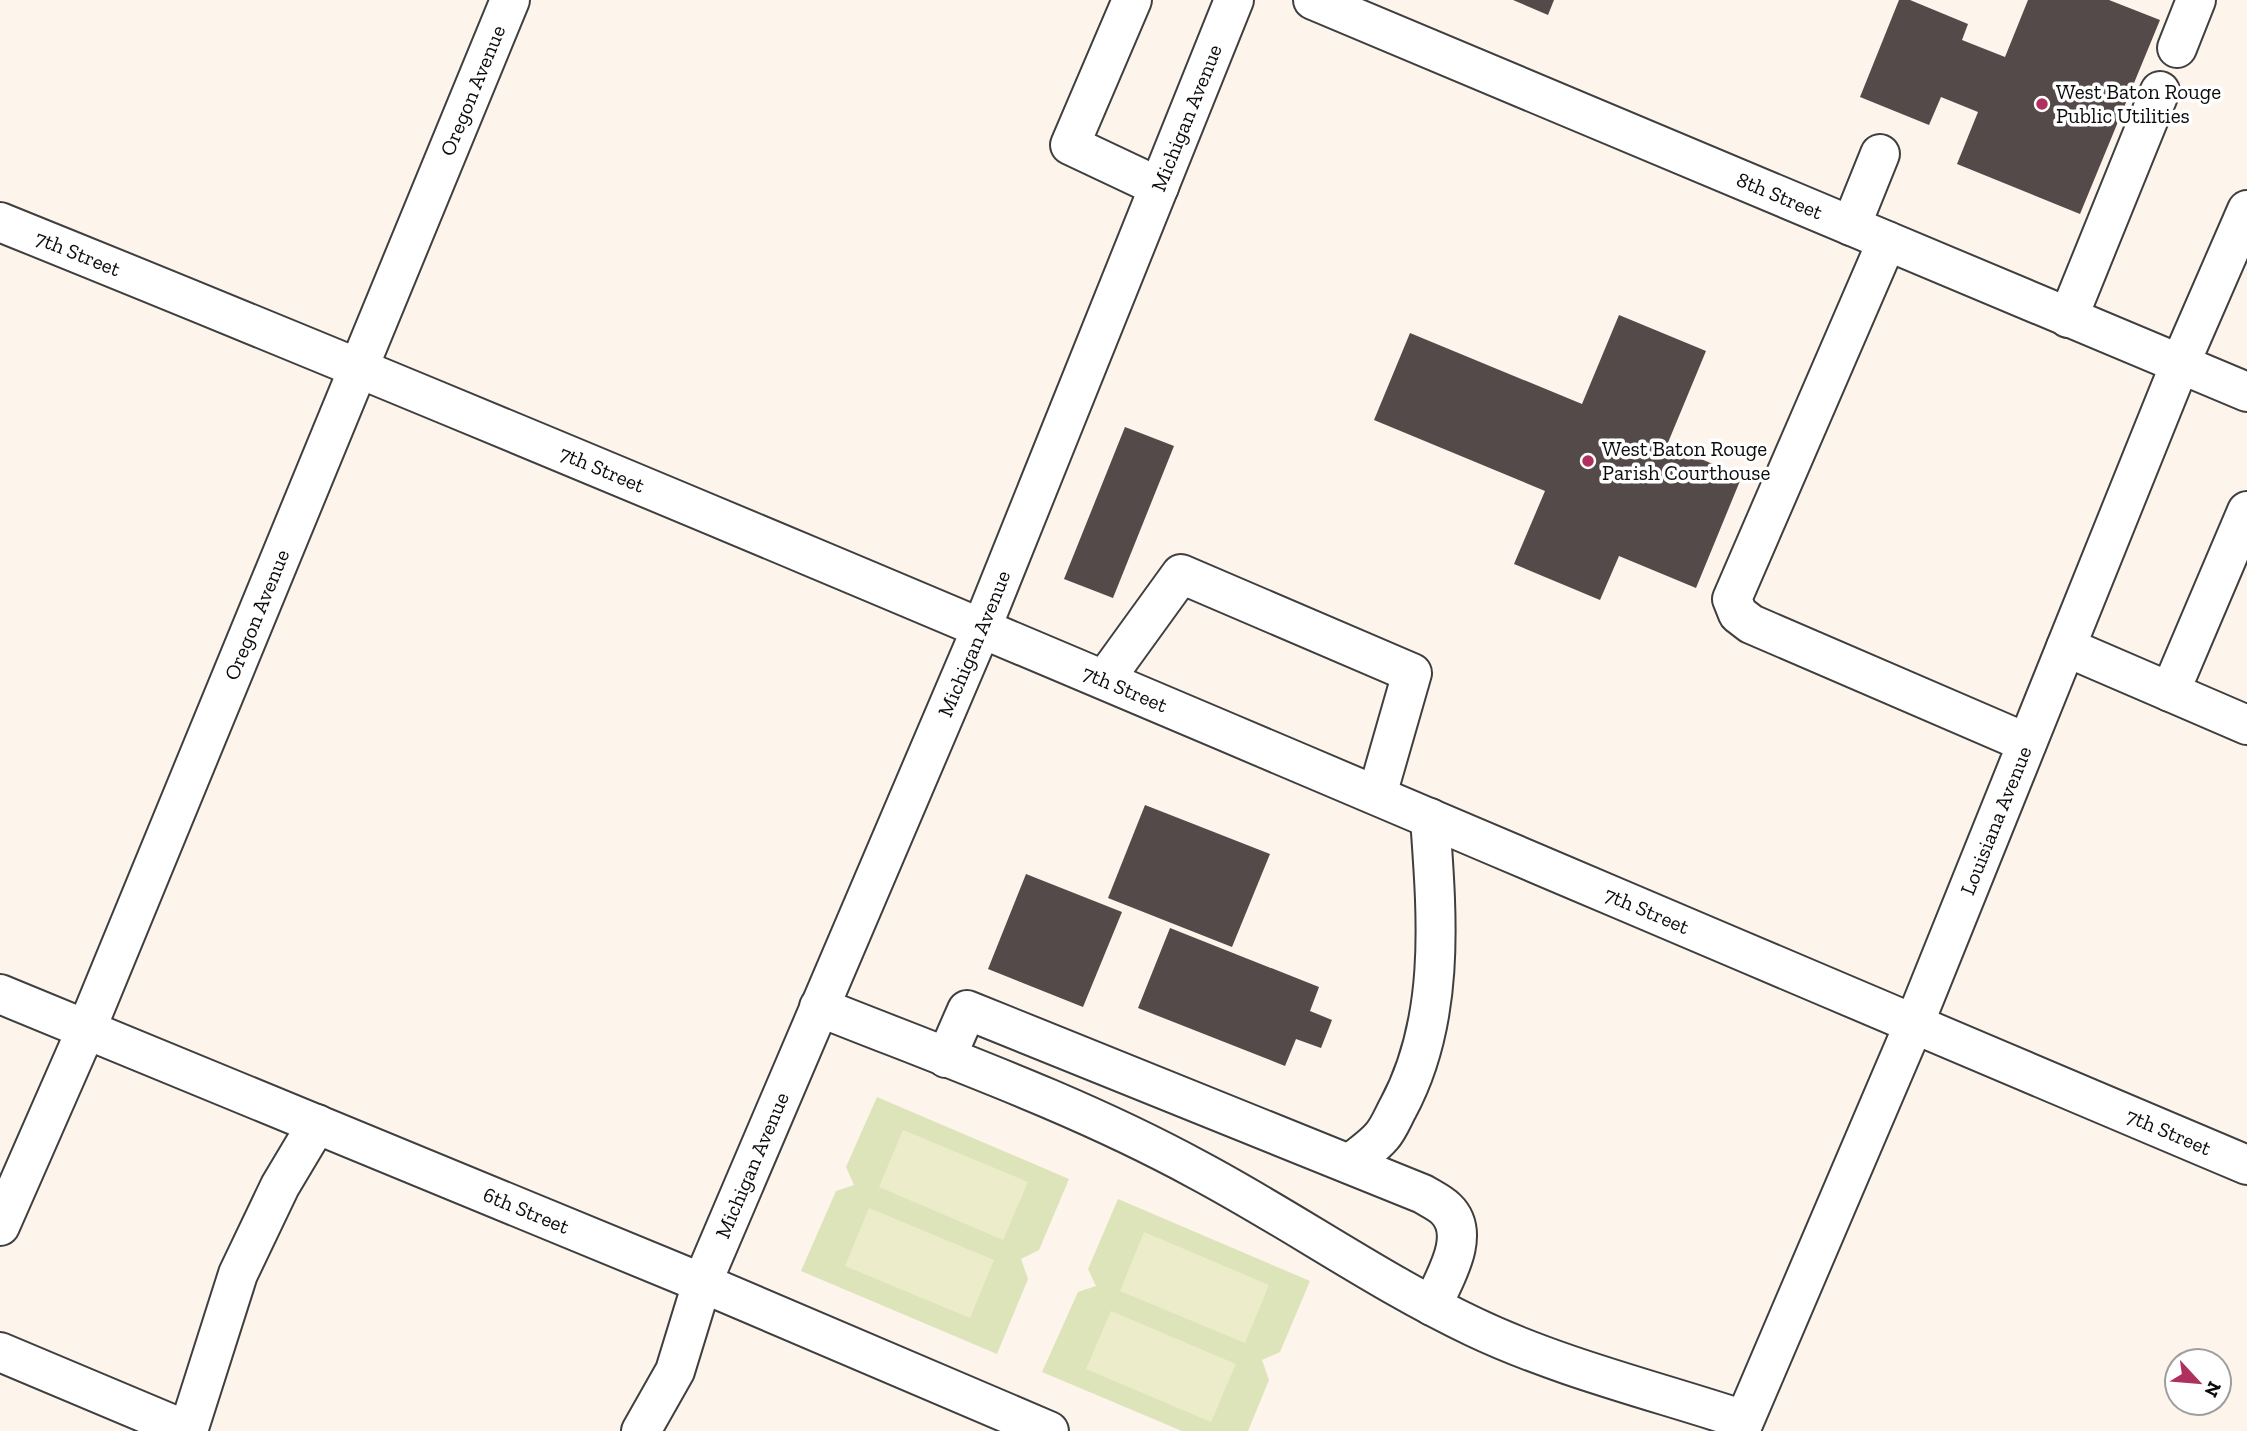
<svg xmlns="http://www.w3.org/2000/svg" width="2247" height="1431" font-family="'Zilla Slab',serif">
<style>
.green{fill:#dde4b9}
.pitch{fill:#ececca}
.building{fill:#534a49}
.lines{fill:none;stroke-linecap:round;stroke-linejoin:round}
.minor-casing{stroke:#3f3f3f;stroke-width:42}
.minor{stroke:#fff;stroke-width:38}
.poi-dot{fill:#af305f;stroke:#fff;stroke-width:2.5}
.labels{text-anchor:middle;stroke-width:7;stroke-linejoin:round;paint-order:stroke}
.street-label{font-size:21px;fill:#0c0c0c;stroke:#fff}
.poi-label{font-size:21px;fill:#0c0c0c;stroke:#fff;text-anchor:start}
</style>
<rect width="100%" height="100%" fill="#fdf4ec"/>
<path class="green" d="M877 1097 1069 1179 1039 1250 1021 1259 1028 1279 997 1354 801 1271 836 1191 854 1185 846 1167Z
M1118 1199 1310 1281 1280 1352 1262 1360 1269 1380 1248 1431H1182L1042 1372 1078 1292 1096 1286 1088 1269Z"/>
<path class="pitch" d="M903 1130 1028 1182 1003 1240 879 1187Z
M869 1208 994 1260 970 1318 845 1266Z
M1144 1232 1269 1285 1245 1343 1120 1291Z
M1111 1311 1236 1364 1211 1422 1086 1369Z"/>
<path class="building" d="M1513 0H1554L1548 15Z
M1899 0H1910L1968 24 1962 40 2005 57 2028 0H2109L2160 20 2080 214 1957 164 1978 112 1941 97 1929 125 1860 97Z
M1619 315 1706 351 1667 445 1742 476 1696 588 1619 556 1600 600 1514 564 1545 491 1374 420 1410 333 1582 404Z
M1125 427 1174 446 1113 598 1064 579Z
M1145 805 1270 854 1232 947 1108 898Z
M1026 874 1122 912 1083 1007 988 969Z
M1170 928 1319 987 1310 1011 1332 1020 1321 1048 1296 1039 1285 1066 1138 1008Z"/>
<g class="lines">
<g class="minor-casing">
<g id="minor">
<path d="M1132 0 1070 145 1159 187"/>
<path id="s1" d="M1313 0 2247 392"/>
<path d="M2177 48 2196 0"/>
<path id="s2" d="M0 222C753 526 1498 849 2247 1165"/>
<path d="M1851 226 1880 154"/>
<path d="M1887 241 1732 599 1738 614 1751 624 2027 743"/>
<path d="M2068 318 2160 91"/>
<path d="M2066 647 2247 725"/>
<path d="M1105 679 1181 574 1412 673 1377 795"/>
<path d="M2170 692 2247 511"/>
<path id="s3" d="M0 994 702 1283 1049 1431"/>
<path d="M819 1007C947 1058 1077 1104 1198 1170 1292 1220 1379 1282 1474 1327 1558 1367 1656 1391 1744 1420"/>
<path d="M946 1058 967 1010 1423 1194C1431 1199 1440 1203 1446 1209 1473 1235 1443 1280 1432 1306"/>
<path d="M1350 1164C1360 1155 1374 1146 1382 1136 1389 1128 1393 1117 1398 1108 1446 1019 1437 916 1430 818"/>
<path id="s4" d="M0 1226 86 1030 510 0"/>
<path d="M0 1352 188 1431"/>
<path d="M188 1431 238 1274 280 1186 317 1124"/>
<path id="s5" d="M641 1431 675 1371 702 1283 982 627 1234 0"/>
<path id="s6" d="M1740 1431 1914 1024 2180 364 2247 210"/>
</g>
</g>
<use href="#minor" class="minor"/>
</g>
<g class="poi-dot">
<circle cx="2042" cy="104" r="7"/>
<circle cx="1588" cy="461" r="7"/>
</g>
<g class="labels">
<g class="street-label">
<text dy="7" stroke="none"><textPath href="#s4" startOffset="1230">Oregon Avenue</textPath></text>
<text dy="7" stroke="none"><textPath href="#s5" startOffset="1423">Michigan Avenue</textPath></text>
<text dy="7" stroke="none"><textPath href="#s1" startOffset="506">8th Street</textPath></text>
<text dy="7" stroke="none"><textPath href="#s2" startOffset="84">7th Street</textPath></text>
<text dy="7" stroke="none"><textPath href="#s2" startOffset="651">7th Street</textPath></text>
<text dy="7" stroke="none"><textPath href="#s4" startOffset="663">Oregon Avenue</textPath></text>
<text dy="7" stroke="none"><textPath href="#s5" startOffset="856">Michigan Avenue</textPath></text>
<text dy="7" stroke="none"><textPath href="#s2" startOffset="1218">7th Street</textPath></text>
<text dy="7" stroke="none"><textPath href="#s6" startOffset="662">Louisiana Avenue</textPath></text>
<text dy="7" stroke="none"><textPath href="#s2" startOffset="1785">7th Street</textPath></text>
<text dy="7" stroke="none"><textPath href="#s2" startOffset="2352">7th Street</textPath></text>
<text dy="7" stroke="none"><textPath href="#s5" startOffset="289">Michigan Avenue</textPath></text>
<text dy="7" stroke="none"><textPath href="#s3" startOffset="569">6th Street</textPath></text>
</g>
<g class="poi-label">
<text x="2056" y="99">West Baton Rouge<tspan x="2056" dy="24">Public Utilities</tspan></text>
<text x="1602" y="456">West Baton Rouge<tspan x="1602" dy="24">Parish Courthouse</tspan></text>
</g>
</g>
<g transform="translate(2198 1382) rotate(116)"><circle r="33" fill="#ffffff" stroke="#9e9e9e" stroke-width="2"/>
<path d="M0-5L12 26L0 18L-12 26Z" fill="#af305f"/>
<text y="-10" font-size="19" font-weight="bold" text-anchor="middle" fill="#0c0c0c">N</text>
</g>
</svg>
